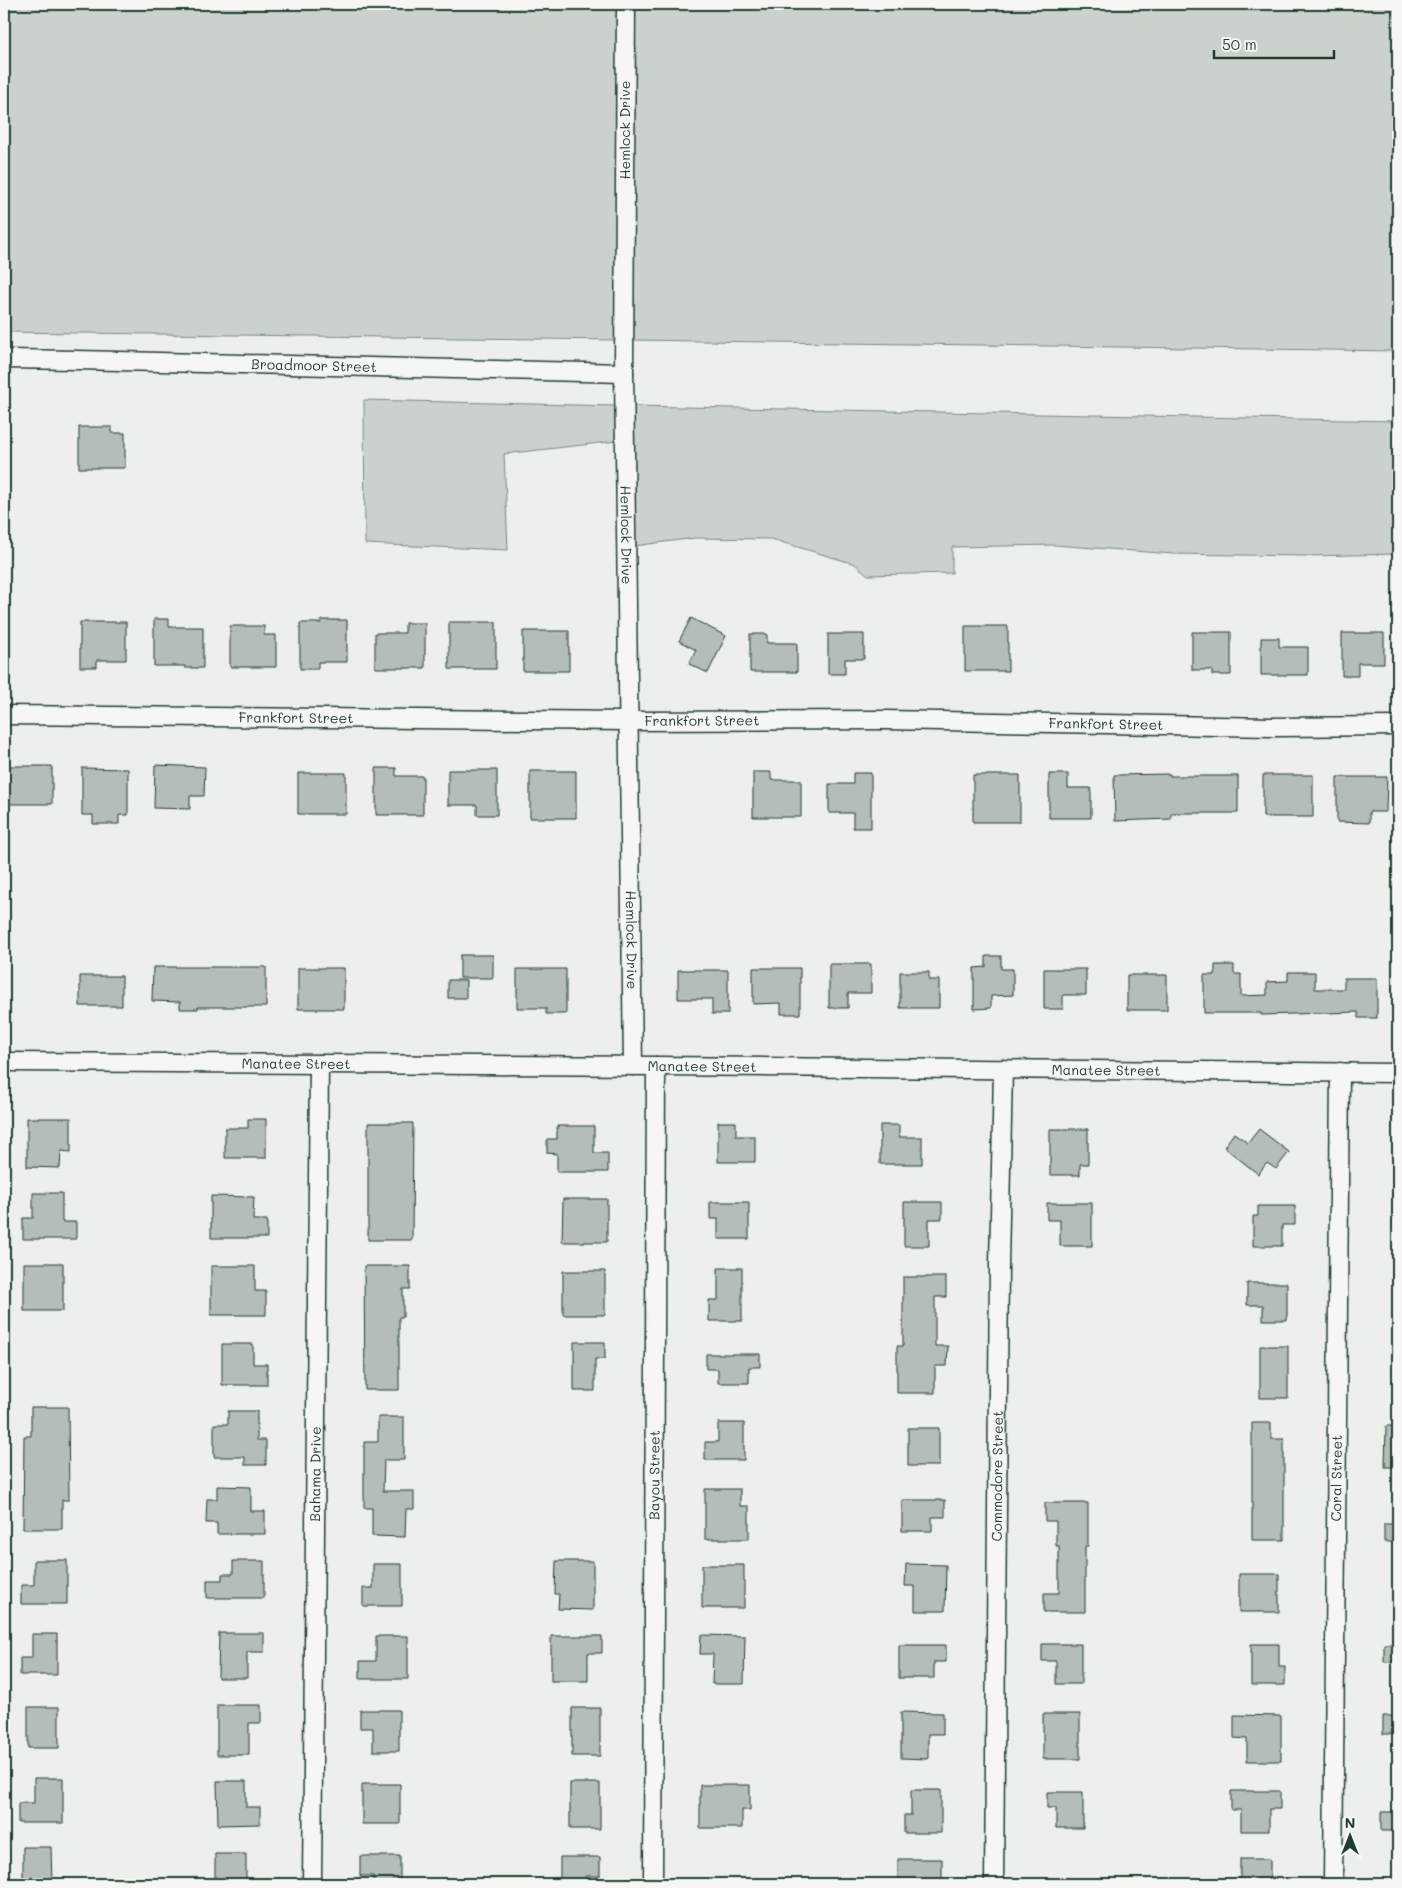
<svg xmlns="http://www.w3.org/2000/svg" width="1402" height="1888" font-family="Mali,sans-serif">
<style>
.green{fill:#cbd2cc;stroke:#758880}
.building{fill:#b4bdb8;stroke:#1f3d34}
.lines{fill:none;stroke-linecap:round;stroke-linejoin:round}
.minor-casing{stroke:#1f3d34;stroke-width:21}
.minor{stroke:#f6f6f2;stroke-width:18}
.labels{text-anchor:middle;stroke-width:4;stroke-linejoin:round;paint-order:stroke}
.street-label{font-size:14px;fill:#1f3d34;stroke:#f6f6f2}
</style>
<rect width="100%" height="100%" fill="#edefea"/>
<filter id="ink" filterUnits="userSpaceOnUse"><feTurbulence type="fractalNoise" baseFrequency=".02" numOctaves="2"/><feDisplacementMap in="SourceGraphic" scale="10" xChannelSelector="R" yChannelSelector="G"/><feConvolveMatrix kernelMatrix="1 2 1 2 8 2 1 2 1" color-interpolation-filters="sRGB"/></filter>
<g filter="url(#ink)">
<path class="green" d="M4 4H618L616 340 4 332Z
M634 4H1398V351L632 340Z
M364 400 616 406 617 441 504 454 508 550 365 544Z
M632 406 1398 421V554L1306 556 1173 554 1055 545 952 547V573L868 575 855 564 771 539 695 538 634 546Z"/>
<path class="building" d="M79 427H112V433H125V468H79Z
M691 618 726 636 708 673 689 664 696 650 679 641Z
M154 619H169V627H203V668H185V666H154Z
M321 620H347V662H318V669H300V623H321Z
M80 622H126V660H97V667H80Z
M449 622H496V669H449Z
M405 623H425V668H375V633H405Z
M230 626H264V635H276V667H230Z
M965 626H1008V671H965Z
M523 631H569V671H523Z
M1192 632H1231V675H1212V670H1192Z
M1342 633H1384V663H1358V676H1342Z
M750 634H767V643H797V672H750Z
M828 634H864V659H845V674H828Z
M1261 638H1279V647H1308V675H1261Z
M155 765 205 767 204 796H190V809L154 808Z
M6 766H52V804H6Z
M82 768 128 769V815H119V824H93V815H82Z
M376 768H396V776H423V815H376Z
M448 770H497V815H477V805H448Z
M530 771H576V818H530Z
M753 772H771V780H801V817H753Z
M298 773H346V814H298Z
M853 773H871V828H853V813H829V784H853Z
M1049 774H1068V788H1091V818H1049Z
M1170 774V776H1238V813H1171V819L1115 821 1114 775Z
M973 775H1020V822H973Z
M1263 775H1313V817H1263Z
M1337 777H1387L1386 812H1369V823L1337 822Z
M460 955H493V978H460Z
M986 956H1001V969H1013V995L991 996V1008L974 1009V968L986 967Z
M829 964H871V993H848V1008H829Z
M1215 965H1234V974H1241V996L1267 995V982L1288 981V972H1315V989H1344V978H1377V1018H1358V1012L1261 1015V1013H1204V975H1215Z
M153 967H266V1007H198V1009H180V1002L152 1001Z
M298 968H344V1009H298Z
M753 968H800V1014H781V1003L753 1004Z
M517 969H566V1014H546V1008H517Z
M1044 969H1086V995H1063V1009H1044Z
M678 970H728V1014H712V999H678Z
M900 972H929V980H939V1008H900Z
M1127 975H1167V1010H1127Z
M80 976H122V1006H80Z
M448 980H466V998H448Z
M27 1118H71V1152L61 1151 60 1168 27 1167Z
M248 1119H266V1158H225V1128H248Z
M718 1122H736V1136H755V1162H718Z
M368 1123H413L412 1240H368Z
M880 1125H899V1137H922V1164H880Z
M557 1126H594V1153H608V1172H557V1154L547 1153V1139H557Z
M1050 1129H1088V1164H1080V1175H1050Z
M1259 1129 1289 1152 1276 1169 1267 1163 1258 1174 1224 1147 1234 1133 1248 1143Z
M33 1193H62V1222H76V1239H23V1218H33Z
M211 1196 254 1197 253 1220H267V1238H211Z
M563 1199H607V1242H562Z
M710 1202H749V1239H718V1219H710Z
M904 1202H942V1219H929V1246H904Z
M1047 1203H1092V1246H1060V1220H1047Z
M1258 1206H1295V1225H1282V1246H1253V1216H1258Z
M24 1263H63V1311H24Z
M211 1266H255V1291H266V1315H211Z
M364 1266H410V1289H403V1317H399V1390H365Z
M718 1268H742V1321H709V1300H718Z
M563 1271H605V1315H563Z
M903 1277H946V1297H935V1346H948L947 1366H935V1393H897V1346H903Z
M1247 1283H1287V1320H1263V1305H1247Z
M574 1342H605V1359H595V1391H574Z
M222 1344H253V1364H267V1385H222Z
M1260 1346H1288V1398H1260Z
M706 1354H760V1367H749V1383H718V1369H706Z
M31 1407H68L69 1500H62V1529H23L24 1436H31Z
M228 1411H257V1440H266V1465H245V1457H214V1424H228Z
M378 1417H404V1460H384L383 1491H414V1509H406L405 1537 372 1536V1508H364V1442H378Z
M718 1423H744V1460H705V1442H718Z
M1252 1423H1271V1439H1284V1540H1252Z
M1386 1426H1398V1467H1385Z
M908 1428H939V1466H908Z
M217 1486 251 1487V1511H265V1534H217V1523H206L207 1499H217Z
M705 1489H740V1506H749V1539H705Z
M902 1500H945V1517H932V1531H902Z
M1045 1503H1088V1546H1085V1612H1044V1593H1059V1546H1056V1521H1045Z
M1384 1524H1398V1542H1384Z
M34 1560H67V1604H21V1585H34Z
M233 1561H264V1598H207V1580H222V1574H233Z
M556 1561H593V1610L558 1609 559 1594H555Z
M373 1564H402V1606H363V1588H373Z
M906 1564 946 1565 945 1611H915V1586H905Z
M702 1565H744V1608H702Z
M1239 1574H1279V1612H1239Z
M219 1633H264V1652H247V1678H218Z
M32 1634H57V1675H20V1658H32Z
M701 1635 745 1636 744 1684H712L713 1654H700Z
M376 1636H408V1679H360V1661H376Z
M551 1636H602V1653H588V1681H551Z
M1042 1644H1081V1684H1056V1661H1042Z
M1251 1644H1279V1667H1285V1685H1251Z
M1384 1644H1398V1662H1384Z
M899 1645H946V1662H934V1678H899Z
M217 1705H261V1723H249V1755H217Z
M28 1707H59V1748H28Z
M572 1708H600V1756H572Z
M360 1710H399V1751H373V1728H360Z
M901 1712 943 1713V1734H928V1759L901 1758Z
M1043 1714H1080V1759H1043Z
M1234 1715 1281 1716V1761H1247V1739L1234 1738Z
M1383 1716H1398V1734H1383Z
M34 1778H63V1823H18V1803H34Z
M217 1781H246V1807H260V1824L218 1825Z
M570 1783H600V1829H570Z
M362 1784H400V1824H362Z
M700 1785H750V1810H742V1828H700Z
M911 1790H941V1833H904V1815H911Z
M1231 1791H1280V1809H1269V1831H1241V1810H1231Z
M1047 1792H1083V1828H1056V1808H1047Z
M1381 1812H1398V1831H1381Z
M23 1847H51L52 1884H29V1882H23Z
M215 1854H246V1884H215Z
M360 1856H400V1884H373V1876H360Z
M560 1857H600V1876H586V1884H560Z
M898 1859H942V1884H898Z
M1240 1859H1270V1884H1240Z"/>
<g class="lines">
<g class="minor-casing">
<g id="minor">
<path id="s1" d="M626 4 624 373 633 1066"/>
<path id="s2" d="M4 359 78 360 624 373"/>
<path id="s3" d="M4 715 627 721 885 720 1273 727 1398 726"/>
<path id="s4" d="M4 1062 656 1066 1398 1073"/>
<path id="s5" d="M312 1884 319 1064"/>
<path id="s6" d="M653 1884 656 1066"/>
<path id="s7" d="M994 1884 999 1265 1003 1069"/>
<path id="s8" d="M1333 1884 1340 1072"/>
</g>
</g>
<use href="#minor" class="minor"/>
</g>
</g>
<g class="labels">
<g class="street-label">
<text transform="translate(625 130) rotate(-90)" y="5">Hemlock Drive</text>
<text dy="5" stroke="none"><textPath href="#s2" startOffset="310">Broadmoor Street</textPath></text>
<text dy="5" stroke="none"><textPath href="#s1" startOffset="531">Hemlock Drive</textPath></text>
<text dy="5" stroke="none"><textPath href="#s3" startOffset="292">Frankfort Street</textPath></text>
<text dy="5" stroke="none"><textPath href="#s3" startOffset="698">Frankfort Street</textPath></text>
<text dy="5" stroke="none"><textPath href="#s3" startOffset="1102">Frankfort Street</textPath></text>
<text dy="5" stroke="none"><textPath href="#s1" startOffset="936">Hemlock Drive</textPath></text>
<text dy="5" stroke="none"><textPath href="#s4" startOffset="292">Manatee Street</textPath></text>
<text dy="5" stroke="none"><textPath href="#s4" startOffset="698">Manatee Street</textPath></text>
<text dy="5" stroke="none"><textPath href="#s4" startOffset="1102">Manatee Street</textPath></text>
<text dy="5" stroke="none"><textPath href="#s5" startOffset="410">Bahama Drive</textPath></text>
<text dy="5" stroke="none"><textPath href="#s6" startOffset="409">Bayou Street</textPath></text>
<text dy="5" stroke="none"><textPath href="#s7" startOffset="408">Commodore Street</textPath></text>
<text dy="5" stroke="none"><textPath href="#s8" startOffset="406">Coral Street</textPath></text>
</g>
</g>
<rect width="1402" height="1888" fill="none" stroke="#f6f6f2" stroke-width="20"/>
<rect x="10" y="10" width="1382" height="1868" fill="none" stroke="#1f3d34" stroke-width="2" filter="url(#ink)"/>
<g transform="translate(1350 1836)" stroke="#f6f6f2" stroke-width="4" paint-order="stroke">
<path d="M0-4L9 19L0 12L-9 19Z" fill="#1f3d34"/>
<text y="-8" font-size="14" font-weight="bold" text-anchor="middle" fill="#1f3d34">N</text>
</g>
<path d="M1214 50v8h120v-8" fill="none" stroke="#1f3d34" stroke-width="2.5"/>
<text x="1222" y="50" font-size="15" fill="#1f3d34" stroke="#f6f6f2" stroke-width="4" paint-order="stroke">50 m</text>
</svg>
